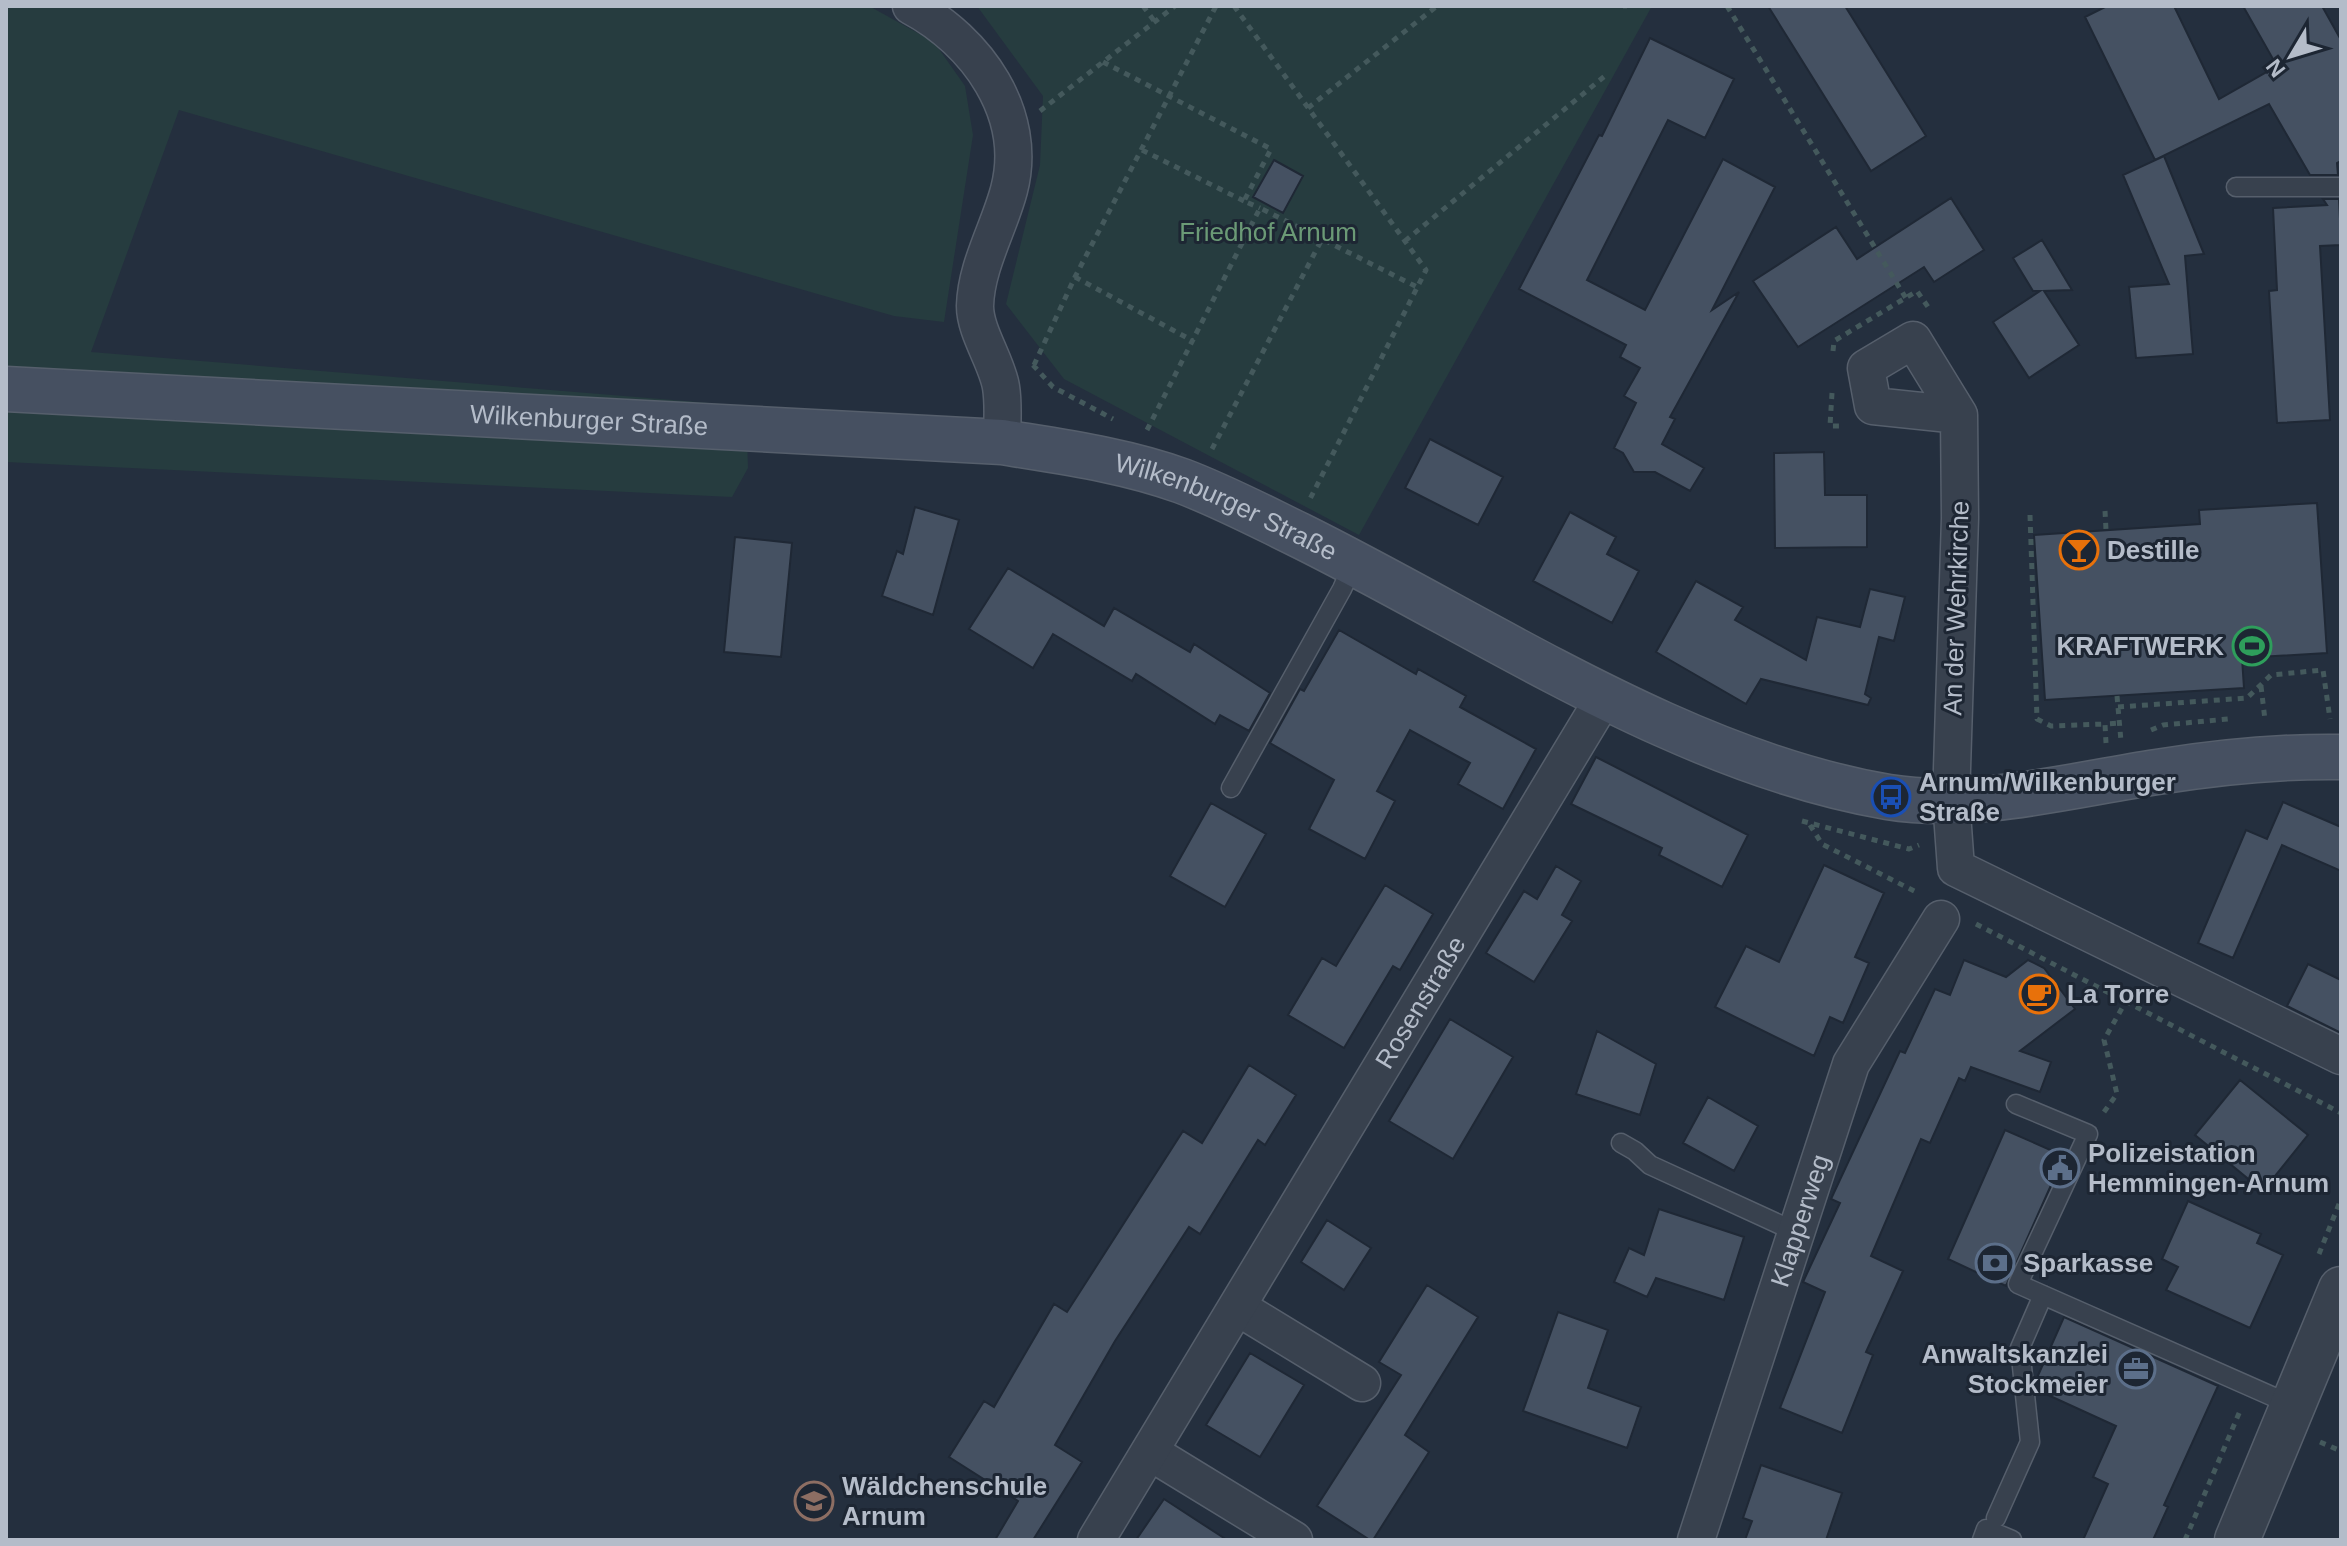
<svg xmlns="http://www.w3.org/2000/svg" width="2347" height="1546" font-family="Helvetica,sans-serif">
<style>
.green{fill:#263c3f}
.building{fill:#455162;stroke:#1f2835;stroke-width:2}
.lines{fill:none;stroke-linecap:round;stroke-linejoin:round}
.service-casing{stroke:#565f6c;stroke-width:21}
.minor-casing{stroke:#565f6c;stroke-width:39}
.tertiary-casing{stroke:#565f6c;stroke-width:47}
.secondary-casing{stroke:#565f6c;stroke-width:47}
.path{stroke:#44595c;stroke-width:5;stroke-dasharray:6 6;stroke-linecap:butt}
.service{stroke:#38414e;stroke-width:18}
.minor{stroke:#38414e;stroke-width:36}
.tertiary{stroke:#38414e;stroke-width:44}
.secondary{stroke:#465061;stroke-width:44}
.labels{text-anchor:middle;stroke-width:6;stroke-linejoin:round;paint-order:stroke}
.park-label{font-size:26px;fill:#6b9a76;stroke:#1d2633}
.street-label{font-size:26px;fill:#b4bcc9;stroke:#1d2633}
.poi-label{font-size:26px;font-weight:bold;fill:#b4bcc9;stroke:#1d2633;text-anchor:start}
</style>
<rect width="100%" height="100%" fill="#242f3e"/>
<path class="green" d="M6 6H869L934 42 965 86 973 135 944 322 894 316 179 110 91 352 746 406 748 468 732 497 6 462Z
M977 6H1652L1359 535 1064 379 1006 304 1040 165 1043 96Z"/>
<path class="building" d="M1768 6H1845L1926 136 1871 171Z
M2107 6H2174L2219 99 2277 66 2243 6H2322L2341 40V161L2337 163 2338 175H2310L2269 104 2155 160 2085 17Z
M1650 38 1734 79 1705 138 1668 120 1587 280 1645 310 1723 159 1775 187 1712 310 1739 292 1670 417 1675 419 1662 444 1704 468 1690 491 1655 472H1634L1623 453 1614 448 1636 403 1624 396 1640 368 1620 357 1626 345 1519 289 1599 135 1602 136Z
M2164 156 2204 254 2185 256 2193 354 2136 358 2129 287 2169 284 2123 175Z
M1274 160 1303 176 1283 213 1253 197Z
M1951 198 1984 250 1934 282 1924 267 1798 347 1753 281 1836 227 1857 259Z
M2323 199H2339L2341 238V245L2320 246 2330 420 2277 423 2269 291 2277 290 2273 208 2327 205Z
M2042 240 2072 290 2044 291 2079 345 2029 378 1993 322 2040 291H2033L2013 258Z
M1430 439 1503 477 1478 525 1405 488Z
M1824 452 1825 495H1867V547L1775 548 1774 453Z
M2317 503 2327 653 2242 658 2244 688 2045 700 2034 535 2200 524 2199 510Z
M915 507 959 520 933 615 882 596 897 551 903 554Z
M1570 512 1616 537 1607 554 1639 571 1612 623 1533 581Z
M735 537 792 543 781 657 724 652Z
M1008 568 1104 626 1114 608 1190 652 1194 644 1270 693 1249 731 1220 715 1215 724 1136 674 1132 681 1053 634 1033 668 969 629Z
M1696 581 1743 607 1735 620 1806 660 1817 617 1860 627 1870 589 1905 597 1894 641 1879 637 1865 694 1871 698 1868 705 1761 679 1746 704 1656 652Z
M1339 630 1416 674 1418 669 1466 696 1460 707 1536 749 1503 809 1458 784 1470 763 1410 730 1377 791 1395 801 1365 859 1309 829 1334 780 1270 743 1300 689 1304 691Z
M1596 757 1748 835 1722 887 1659 855 1662 848 1571 804Z
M2283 802 2341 827V871L2282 845 2233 958 2198 943 2246 830 2267 839Z
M1211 803 1266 834 1225 907 1170 876Z
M1824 865 1884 893 1855 957 1869 963 1843 1023 1830 1017 1814 1056 1715 1007 1746 946 1779 962Z
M1556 866 1581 881 1562 915 1572 921 1534 982 1486 953 1524 891 1537 899Z
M1385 885 1433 914 1400 970 1393 966 1344 1048 1288 1015 1322 958 1336 966Z
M1964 960 2006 977 2028 960 2044 968 2075 1009 2020 1051 2051 1062 2040 1092 1971 1067 1965 1081 1959 1078 1930 1143 1921 1139 1871 1256 1903 1271 1866 1352 1873 1355 1842 1433 1780 1408 1825 1292 1803 1282 1840 1203 1831 1199 1900 1051 1905 1053 1935 989 1950 995Z
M2308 964 2341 980V1033L2287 1006Z
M1450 1019 1513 1057 1453 1159 1389 1121Z
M1597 1031 1656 1064 1640 1115 1576 1094Z
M1249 1065 1296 1095 1265 1145 1258 1140 1200 1234 1189 1227 1115 1341 1055 1445 1082 1462 1033 1540H995L1018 1501 949 1457 984 1401 994 1407 1054 1304 1067 1312 1183 1131 1202 1143Z
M2240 1080 2308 1135 2263 1191 2195 1135Z
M1708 1097 1758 1126 1734 1171 1683 1143Z
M2005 1130 2064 1156 2006 1286 1948 1259Z
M2188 1201 2261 1234 2257 1243 2283 1255 2250 1328 2166 1290 2178 1267 2162 1259Z
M1659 1209 1744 1237 1724 1300 1656 1278 1647 1297 1614 1282 1629 1248 1644 1255Z
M1327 1220 1371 1248 1344 1290 1301 1262Z
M1427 1285 1478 1317 1405 1435 1429 1452 1373 1540H1370L1317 1506 1401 1375 1379 1362Z
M1558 1312 1608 1330 1588 1388 1641 1407 1627 1448 1523 1411Z
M2064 1317 2218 1386 2164 1505 2168 1507 2153 1540H2083L2108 1484 2093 1477 2116 1426 2037 1390 2036 1380Z
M1250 1353 1304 1385 1260 1457 1206 1425Z
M1761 1465 1842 1493 1826 1540H1745L1752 1521 1743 1518Z
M1164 1499 1227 1540H1136Z"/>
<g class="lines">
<g class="service-casing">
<path id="service" d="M2236 187H2341
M1231 788 1342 589 1354 562
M2016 1104 2088 1134 2018 1284 2294 1406
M1621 1143 1635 1151 1650 1165 1796 1232
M1996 1518 2030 1442 2020 1348 2043 1295
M1982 1540 1986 1529 2012 1540"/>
</g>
<g class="minor-casing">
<g id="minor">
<path d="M911 6C977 41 1029 114 1009 190 999 228 976 266 975 306 975 332 997 362 1001 387 1004 405 1002 424 1002 442"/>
<path d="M1959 415 1873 406 1866 368 1913 340 1959 415 1960 518 1951 800 1956 868 2341 1056"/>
<path d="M1239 1308 1362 1383"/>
<path d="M1150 1452 1294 1540"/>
<path id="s1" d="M1096 1540 1605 696"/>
<path id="s2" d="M1696 1540 1851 1064 1941 919"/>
</g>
</g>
<g class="tertiary-casing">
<path id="tertiary" d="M2237 1540 2341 1289"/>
</g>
<g class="secondary-casing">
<g id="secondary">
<path id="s3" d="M6 389 1002 442C1063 452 1124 460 1182 481 1222 496 1260 516 1299 535 1485 627 1682 762 1888 797 1975 811 2071 785 2157 772 2219 762 2278 756 2341 757"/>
</g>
</g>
<path class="path" d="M1143 6 1155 22
M1234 6 1426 270 1310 499
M1623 6H1627
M1727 6 1907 300
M1103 62 1271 149 1244 201 1260 208
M1308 108 1437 6
M1040 111 1175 6
M1142 150 1244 201
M1405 241 1606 75
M1075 277 1193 341
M1833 351 1834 341 1917 291 1928 307
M1033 365 1053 387 1113 419
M1034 365 1075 277 1216 6
M1832 393 1830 426H1843
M1147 430 1260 208 1322 239
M1212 449 1322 239 1417 287
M2105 511 2106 530
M2030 515 2037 719 2051 726 2105 724
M2261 686 2265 720
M2117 696 2121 741
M2118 707 2247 698 2271 675 2323 670 2330 719
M2151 730 2163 725 2228 719
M2106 743 2105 724 2120 723
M1802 821 1909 849 1919 845
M1810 825 1822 844 1918 893
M1976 924 2341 1113
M2104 1112 2117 1094 2104 1040 2126 1001
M2319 1254 2341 1199
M2320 1442 2341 1451
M2185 1540 2240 1411"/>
<use href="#service" class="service"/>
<use href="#minor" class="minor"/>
<use href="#tertiary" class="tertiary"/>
<use href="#secondary" class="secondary"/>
</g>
<defs>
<g id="bar-ring" transform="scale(2)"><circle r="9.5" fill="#1d2633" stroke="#e8710a" stroke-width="1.5"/><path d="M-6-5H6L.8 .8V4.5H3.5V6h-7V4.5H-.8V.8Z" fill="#e8710a"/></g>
<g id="stadium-ring" transform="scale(2)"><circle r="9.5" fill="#1d2633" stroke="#2e9e5b" stroke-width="1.5"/><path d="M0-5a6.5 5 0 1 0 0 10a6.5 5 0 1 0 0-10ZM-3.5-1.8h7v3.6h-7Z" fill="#2e9e5b"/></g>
<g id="bus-ring" transform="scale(2)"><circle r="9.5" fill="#1d2633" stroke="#1a4fb4" stroke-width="1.5"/><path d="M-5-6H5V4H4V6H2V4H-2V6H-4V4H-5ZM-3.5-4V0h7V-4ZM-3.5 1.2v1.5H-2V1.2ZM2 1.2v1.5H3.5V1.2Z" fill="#1a4fb4"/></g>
<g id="cafe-ring" transform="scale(2)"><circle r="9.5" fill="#1d2633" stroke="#e8710a" stroke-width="1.5"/><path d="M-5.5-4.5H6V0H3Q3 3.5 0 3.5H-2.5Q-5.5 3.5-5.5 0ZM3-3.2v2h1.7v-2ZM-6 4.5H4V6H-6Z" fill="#e8710a"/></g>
<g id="civic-ring" transform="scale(2)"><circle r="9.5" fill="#1d2633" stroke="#5c6f8a" stroke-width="1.5"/><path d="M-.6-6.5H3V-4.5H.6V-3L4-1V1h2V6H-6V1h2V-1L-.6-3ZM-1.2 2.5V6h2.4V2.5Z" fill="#5c6f8a"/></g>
<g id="bank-ring" transform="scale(2)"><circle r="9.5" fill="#1d2633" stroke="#5c6f8a" stroke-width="1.5"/><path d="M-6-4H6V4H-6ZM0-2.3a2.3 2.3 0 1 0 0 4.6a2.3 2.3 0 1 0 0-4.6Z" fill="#5c6f8a"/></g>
<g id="office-ring" transform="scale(2)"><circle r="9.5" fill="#1d2633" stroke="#5c6f8a" stroke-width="1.5"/><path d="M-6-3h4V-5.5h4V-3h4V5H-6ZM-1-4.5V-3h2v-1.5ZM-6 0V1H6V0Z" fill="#5c6f8a"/></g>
<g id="school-ring" transform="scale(2)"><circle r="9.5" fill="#1d2633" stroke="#8d6e63" stroke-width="1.5"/><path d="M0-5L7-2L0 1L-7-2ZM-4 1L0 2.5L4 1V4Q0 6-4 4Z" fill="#8d6e63"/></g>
</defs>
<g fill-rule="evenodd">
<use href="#bar-ring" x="2079" y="550"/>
<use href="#stadium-ring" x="2252" y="646"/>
<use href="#bus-ring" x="1891" y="797"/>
<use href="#cafe-ring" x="2039" y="994"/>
<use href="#civic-ring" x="2060" y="1168"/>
<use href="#bank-ring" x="1995" y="1263"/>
<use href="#office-ring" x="2136" y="1369"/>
<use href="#school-ring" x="814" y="1501"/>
</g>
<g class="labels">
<g class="park-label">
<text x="1268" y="241">Friedhof Arnum</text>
</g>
<g class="street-label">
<text dy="9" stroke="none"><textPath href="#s3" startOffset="584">Wilkenburger Straße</textPath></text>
<text dy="9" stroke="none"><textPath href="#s3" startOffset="1232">Wilkenburger Straße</textPath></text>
<text transform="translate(1956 608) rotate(-88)" y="9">An der Wehrkirche</text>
<text dy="9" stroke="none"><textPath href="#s1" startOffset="628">Rosenstraße</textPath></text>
<text dy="9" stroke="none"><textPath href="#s2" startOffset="336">Klapperweg</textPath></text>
</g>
<g class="poi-label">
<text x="2107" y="559">Destille</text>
<text x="2224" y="655" text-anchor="end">KRAFTWERK</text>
<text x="1919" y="791">Arnum/Wilkenburger<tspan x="1919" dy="30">Straße</tspan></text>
<text x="2067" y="1003">La Torre</text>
<text x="2088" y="1162">Polizeistation<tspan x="2088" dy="30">Hemmingen-Arnum</tspan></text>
<text x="2023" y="1272">Sparkasse</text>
<text x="2108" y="1363" text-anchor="end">Anwaltskanzlei<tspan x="2108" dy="30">Stockmeier</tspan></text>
<text x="842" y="1495">Wäldchenschule<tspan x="842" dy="30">Arnum</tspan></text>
</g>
</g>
<rect width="2347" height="1546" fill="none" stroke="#b4bcc9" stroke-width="16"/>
<g transform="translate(2291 56) rotate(232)" stroke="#1d2633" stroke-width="6" paint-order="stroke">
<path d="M0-6L14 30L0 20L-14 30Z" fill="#b4bcc9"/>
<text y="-12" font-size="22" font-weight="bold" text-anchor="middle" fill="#b4bcc9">N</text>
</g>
</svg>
